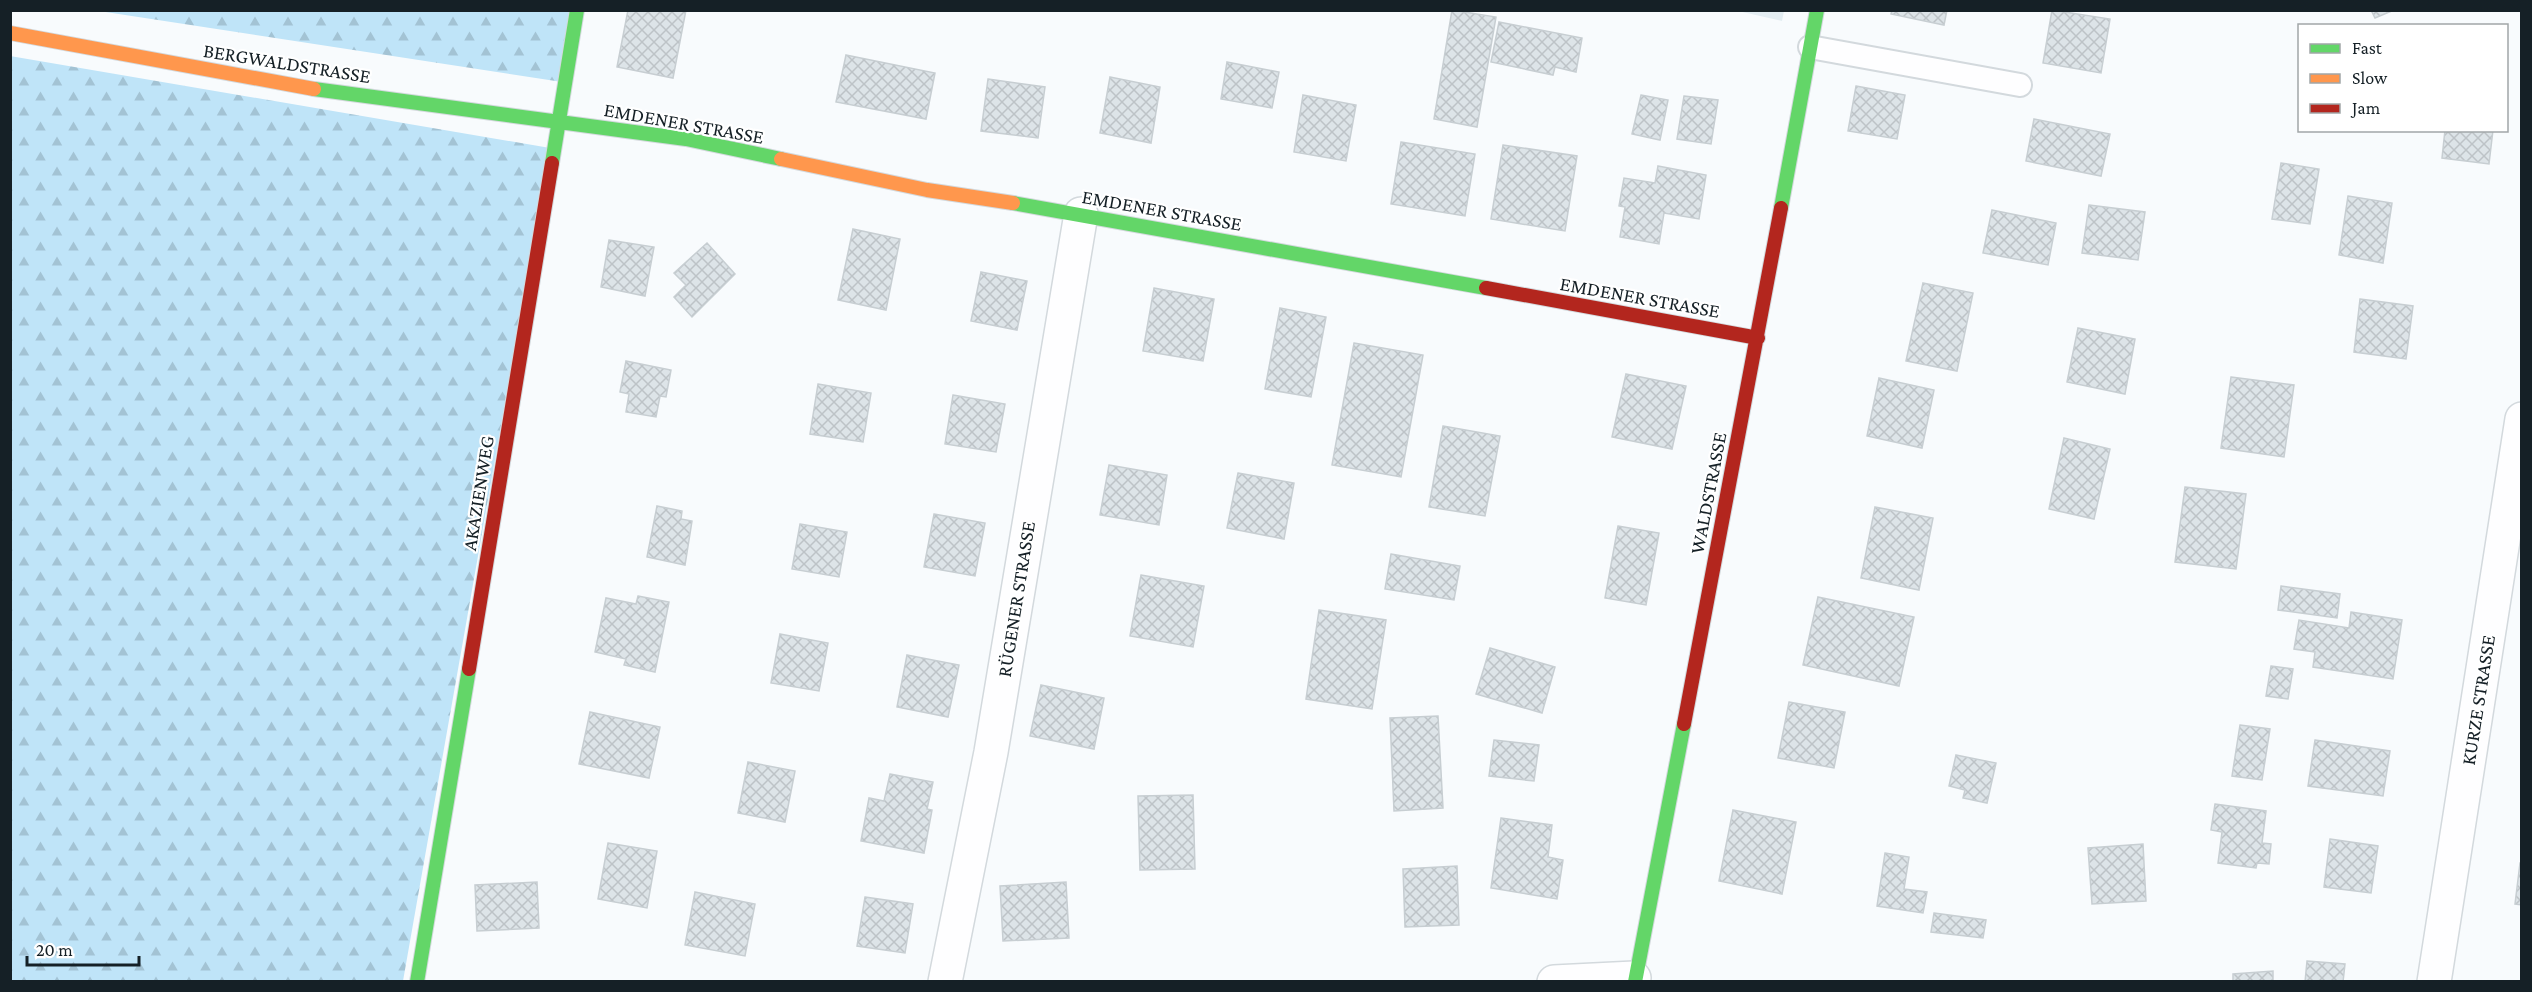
<svg xmlns="http://www.w3.org/2000/svg" width="2532" height="992" font-family="'Crimson Pro',serif">
<style>
.built{fill:#e3edf2}
.forest{fill:url(#forest-firs)}
.building{fill:url(#building-cross-hatch);stroke:#c7ced2;stroke-width:1.5}
.lines{fill:none;stroke-linecap:round;stroke-linejoin:round}
.lane-casing{stroke:#d3d9dd;stroke-width:26}
.street-casing{stroke:#d3d9dd;stroke-width:36}
.fast-casing{stroke:#d3d9dd;stroke-width:16}
.slow-casing{stroke:#d3d9dd;stroke-width:16}
.jam-casing{stroke:#d3d9dd;stroke-width:16}
.lane{stroke:#fefeff;stroke-width:22}
.street{stroke:#fefeff;stroke-width:33}
.fast{stroke:#63d668;stroke-width:14}
.slow{stroke:#ff974d;stroke-width:14}
.jam{stroke:#b3261e;stroke-width:14}
.labels{text-anchor:middle;stroke-width:4.5;stroke-linejoin:round;paint-order:stroke}
.street-label{font-size:20px;fill:#152026;stroke:#fff}
</style>
<defs>
<pattern id="forest-firs" width="22" height="20" patternUnits="userSpaceOnUse" patternTransform="scale(1.5)"><rect width="22" height="20" fill="#bfe4f8"/><path d="M5 1l3.5 6h-7zM16 11l3.5 6h-7z" fill="#a3c3d4"/></pattern>
<pattern id="building-cross-hatch" width="8" height="8" patternUnits="userSpaceOnUse" patternTransform="scale(1.5)"><rect width="8" height="8" fill="#dde4e8"/><path d="M0 0l8 8M0 8l8-8" fill="none" stroke="#bdc3c7"/></pattern>
</defs>
<rect width="100%" height="100%" fill="#f8fbfd"/>
<path class="built" d="M1738 11H1784L1782 21Z"/>
<path class="forest" d="M99 11H575L562 82Z
M10 56 550 148 403 981H11Z"/>
<path class="building" d="M628 10H686L673 78 617 67Z
M1452 10 1496 17 1477 127 1434 119Z
M1892 10H1947L1944 25 1891 14Z
M2052 10 2110 19 2101 73 2043 63Z
M2371 10H2394L2375 18Z
M1499 22 1582 38 1576 72 1555 67 1553 75 1491 62Z
M846 55 935 73 926 119 836 102Z
M1227 62 1279 72 1272 108 1221 99Z
M1110 77 1160 87 1151 143 1100 133Z
M988 79 1045 87 1038 138 981 131Z
M1856 86 1905 95 1897 139 1848 131Z
M1303 95 1356 105 1346 161 1294 152Z
M1641 95 1668 100 1660 140 1632 134Z
M1684 96 1718 100 1711 144 1677 139Z
M2034 119 2110 134 2101 176 2026 161Z
M2445 130H2493L2489 164 2442 158Z
M1401 142 1475 154 1465 216 1391 204Z
M1503 145 1577 156 1565 231 1491 219Z
M2281 163 2319 169 2310 224 2272 219Z
M1658 166 1706 175 1699 219 1664 213 1659 244 1620 237 1625 207 1619 206 1624 178 1655 183Z
M2348 196 2392 203 2383 263 2339 255Z
M2089 205 2145 212 2138 260 2082 253Z
M1992 210 2056 223 2048 265 1983 253Z
M853 229 900 239 886 310 838 300Z
M609 240 654 247 645 296 601 287Z
M707 243 735 274 692 317 674 297 686 285 674 273Z
M981 272 1027 281 1017 330 971 321Z
M1923 283 1973 293 1957 371 1906 361Z
M1154 288 1214 299 1203 361 1143 351Z
M2360 299 2413 306 2406 359 2354 352Z
M1280 308 1326 317 1311 397 1265 389Z
M2078 328 2135 339 2125 394 2067 382Z
M1354 343 1423 355 1401 477 1332 465Z
M626 361 671 370 666 397 660 396 656 417 626 412 629 394 620 392Z
M1626 374 1686 386 1672 449 1612 437Z
M2231 377 2294 385 2284 457 2221 448Z
M1879 378 1934 390 1922 448 1867 436Z
M818 384 871 393 863 442 810 434Z
M953 395 1005 404 996 452 945 444Z
M1443 426 1500 436 1485 516 1429 507Z
M2064 438 2110 449 2094 519 2049 509Z
M1109 465 1167 475 1159 525 1100 515Z
M1238 473 1294 483 1284 539 1227 528Z
M2185 487 2246 494 2236 569 2175 562Z
M657 506 682 511 681 519 692 521 685 565 647 557Z
M1875 507 1933 518 1919 590 1861 578Z
M934 514 985 523 975 576 924 567Z
M800 524 847 532 839 577 792 569Z
M1618 526 1659 533 1646 605 1605 598Z
M1391 554 1460 566 1454 600 1385 589Z
M1141 575 1204 586 1193 647 1130 636Z
M2281 586 2340 594 2337 618 2278 610Z
M638 596 669 602 655 672 624 665 626 659 595 652 606 598 636 604Z
M1818 597 1914 617 1899 686 1803 665Z
M1319 610 1386 620 1372 709 1306 699Z
M2351 612 2402 620 2393 679 2313 667 2315 652 2294 649 2299 620 2349 628Z
M780 634 828 643 819 691 771 683Z
M1490 648 1555 667 1542 713 1476 694Z
M907 655 959 665 948 717 897 707Z
M2271 666 2293 669 2288 699 2266 696Z
M1041 685 1104 698 1094 749 1030 736Z
M1789 702 1845 712 1834 768 1778 758Z
M590 712 660 727 649 778 579 764Z
M1438 716 1443 808 1394 811 1390 718Z
M2240 725 2270 729 2262 780 2232 776Z
M1494 740 1539 745 1534 781 1489 776Z
M2315 740 2390 751 2383 796 2308 786Z
M1956 755 1996 763 1987 803 1963 798 1965 790 1949 786Z
M748 762 795 771 785 822 738 813Z
M890 774 933 782 927 809 932 810 924 853 861 841 869 798 884 801Z
M1193 795 1195 869 1140 870 1138 796Z
M2215 804 2266 811 2262 843 2271 844 2269 864 2257 863 2256 868 2218 863 2222 832 2211 830Z
M1733 810 1796 822 1782 894 1719 881Z
M1501 818 1552 825 1548 857 1563 860 1557 899 1491 888Z
M2330 839 2378 846 2371 893 2324 887Z
M608 843 657 851 647 908 598 899Z
M2143 844 2146 901 2092 904 2088 848Z
M1885 853 1909 857 1904 889 1927 892 1923 913 1877 906Z
M2520 863H2522V905L2515 904Z
M1457 866 1459 925 1405 927 1403 869Z
M537 882 539 928 477 931 475 885Z
M1066 882 1069 938 1003 941 1000 886Z
M695 892 755 904 745 956 685 945Z
M865 897 913 904 905 953 857 946Z
M1934 913 1986 920 1983 938 1931 932Z
M2307 961 2345 964 2343 982H2305Z
M2273 971V982H2233V974Z"/>
<g class="lines">
<g class="lane-casing">
<path id="lane" d="M1810 47 2020 85"/>
</g>
<g class="street-casing">
<path id="street" d="M945 982 991 752 1081 214
M1554 982 1634 978
M2434 982 2522 419"/>
</g>
<g class="fast-casing">
<path id="fast" d="M314 89 686 139 781 159
M552 163 577 10
M1013 203 1486 288
M1781 208 1817 10
M417 982 469 669
M1635 982 1684 724"/>
</g>
<g class="slow-casing">
<path id="slow" d="M10 33 314 89
M781 159 927 190 1013 203"/>
</g>
<g class="jam-casing">
<path id="jam" d="M1486 288 1758 338
M469 669 552 163
M1684 724 1781 208"/>
</g>
<use href="#lane" class="lane"/>
<use href="#street" class="street"/>
<use href="#fast" class="fast"/>
<use href="#slow" class="slow"/>
<use href="#jam" class="jam"/>
</g>
<g class="labels">
<g class="street-label">
<text transform="translate(287 63) rotate(9)" y="7">BERGWALDSTRASSE</text>
<text transform="translate(684 123) rotate(10)" y="7">EMDENER STRASSE</text>
<text transform="translate(1162 210) rotate(10)" y="7">EMDENER STRASSE</text>
<text transform="translate(1640 297) rotate(10)" y="7">EMDENER STRASSE</text>
<text transform="translate(478 493) rotate(-81)" y="7">AKAZIENWEG</text>
<text transform="translate(1708 493) rotate(-79)" y="7">WALDSTRASSE</text>
<text transform="translate(1016 599) rotate(-81)" y="7">RÜGENER STRASSE</text>
<text transform="translate(2478 700) rotate(-81)" y="7">KURZE STRASSE</text>
</g>
</g>
<rect width="2532" height="992" fill="none" stroke="#152026" stroke-width="24"/>
<rect x="2298" y="24" width="210" height="108" fill="#ffffff" stroke="#a1a6a8" stroke-width="1.5"/>
<rect x="2310" y="44" width="30" height="9" fill="#63d668" stroke="#a1a6a8" stroke-width="1.5"/>
<text x="2352" y="54" font-size="18" fill="#152026">Fast</text>
<rect x="2310" y="74" width="30" height="9" fill="#ff974d" stroke="#a1a6a8" stroke-width="1.5"/>
<text x="2352" y="84" font-size="18" fill="#152026">Slow</text>
<rect x="2310" y="104" width="30" height="9" fill="#b3261e" stroke="#a1a6a8" stroke-width="1.5"/>
<text x="2352" y="114" font-size="18" fill="#152026">Jam</text>
<path d="M27 956v9h112v-9" fill="none" stroke="#152026" stroke-width="3"/>
<text x="36" y="956" font-size="18" fill="#152026" stroke="#ffffff" stroke-width="4.5" paint-order="stroke">20 m</text>
</svg>
